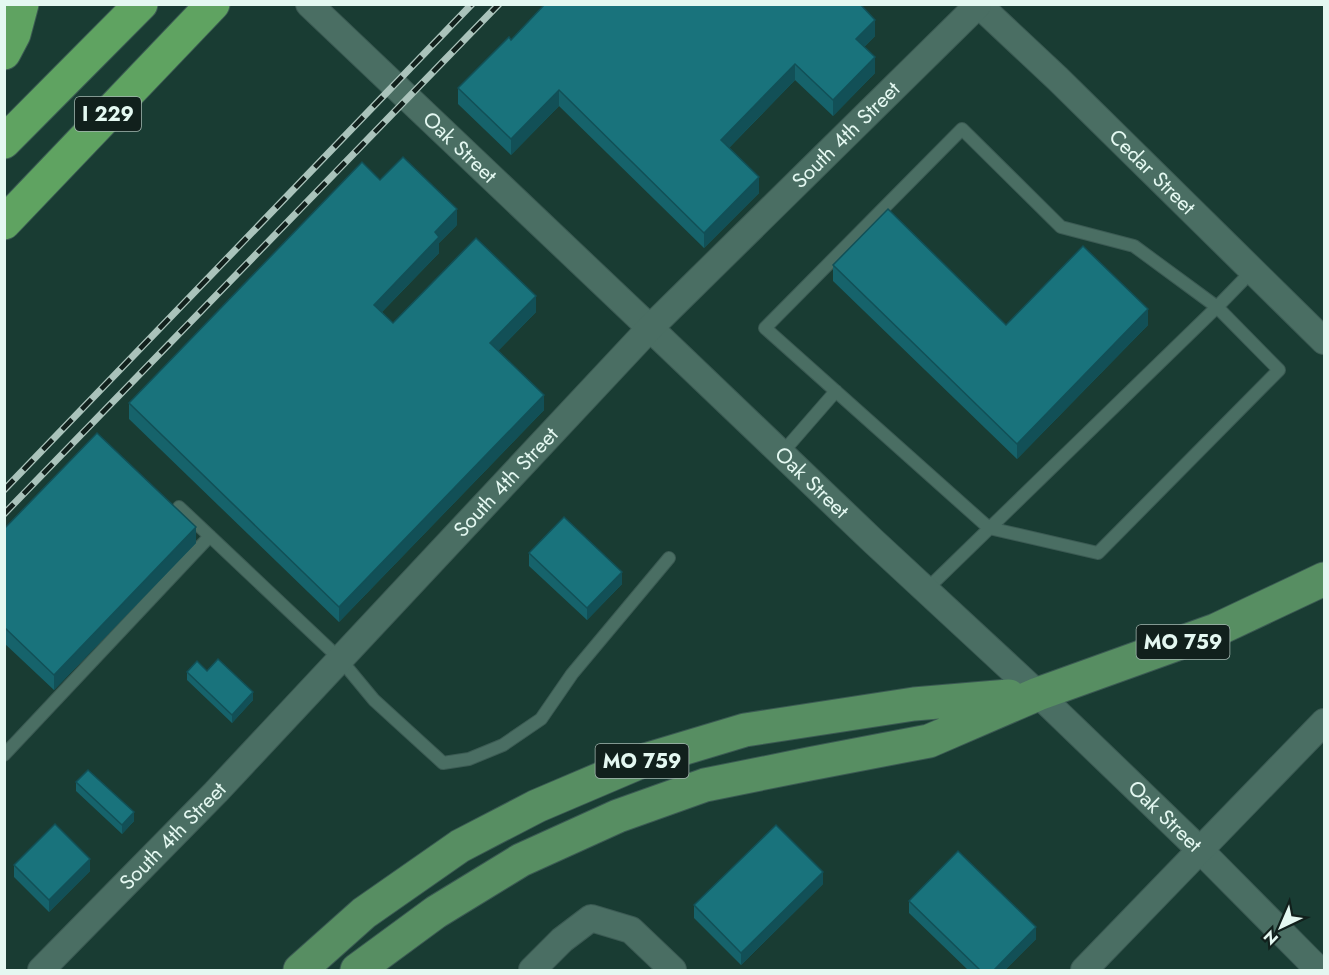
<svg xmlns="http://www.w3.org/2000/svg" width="1329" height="975" font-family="Jost,sans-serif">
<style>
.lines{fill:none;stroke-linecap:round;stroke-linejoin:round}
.service-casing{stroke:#3b5a53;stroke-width:14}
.minor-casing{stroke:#3b5a53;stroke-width:28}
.primary-casing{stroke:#3b5a53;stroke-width:35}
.motorway-casing{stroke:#3b5a53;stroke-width:35}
.service{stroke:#4a6e63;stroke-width:12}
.minor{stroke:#4a6e63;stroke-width:26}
.primary{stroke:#578e62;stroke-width:33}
.motorway{stroke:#5fa361;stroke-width:33}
.rail-casing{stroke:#aac3bb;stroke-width:7}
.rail{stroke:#11201c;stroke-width:4.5;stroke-dasharray:14;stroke-linecap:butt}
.wall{fill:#16636b}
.shaded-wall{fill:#125057}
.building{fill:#19737c;stroke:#125057;stroke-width:1.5}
.labels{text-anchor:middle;stroke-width:5;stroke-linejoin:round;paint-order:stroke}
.shield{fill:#11201c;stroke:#a5b7b1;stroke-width:1.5}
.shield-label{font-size:20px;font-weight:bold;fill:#e4f8f1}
.street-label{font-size:21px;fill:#e4f8f1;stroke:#11201c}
</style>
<rect width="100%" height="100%" fill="#193c33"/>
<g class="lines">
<g class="service-casing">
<path id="service" d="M782 453 836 391
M179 507 340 659 374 700 443 763 469 759 503 745 541 719 572 674 669 558
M926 590C1023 495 1120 401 1217 307L1279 370 1098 553 989 528 765 328 962 129 1061 227 1134 246 1217 307 1252 271
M4 755 210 536"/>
</g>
<g class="minor-casing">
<g id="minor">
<path id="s1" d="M309 4 650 328 873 541 1038 694 1200 850 1313 964"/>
<path id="s2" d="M978 4 1058 79 1324 341"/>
<path id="s3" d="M41 970 216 792 650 328 978 5"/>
<path d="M532 970 562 940 591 918 631 930 673 970"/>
<path d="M1084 970 1324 722"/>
</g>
</g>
<g class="primary-casing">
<path id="primary" d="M300 970 364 913 460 846 537 806 645 760 745 730 914 704 1009 696
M357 970 436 912 521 860 618 816 705 785 809 764 929 741 1038 694 1216 630 1324 579"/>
</g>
<g class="motorway-casing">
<path id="motorway" d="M4 53 14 34 22 4
M4 142 141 4
M4 223 213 4"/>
</g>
<use href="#service" class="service"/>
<use href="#minor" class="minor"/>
<use href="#primary" class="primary"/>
<use href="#motorway" class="motorway"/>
<g class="rail-casing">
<path id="rail" d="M4 490 472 4
M4 514 499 4"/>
</g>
<use href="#rail" class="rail"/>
</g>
<path class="wall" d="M875 36 864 47 875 73 833 116 795 80 729 148 759 193 704 248 559 106 511 155 458 104V88L511 40Z
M457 225 439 243V253L382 312 393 323 536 312 498 351 544 410 339 622 129 419V403Z
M833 265 1006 325H1148L1017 459 833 281Z
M4 529 196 543 54 690 4 643Z
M529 553 622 584 587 620 529 566Z
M207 671 253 700 232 723 187 680V672Z
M76 782 134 821 122 834 76 791Z
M14 865 90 871 49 912 14 877Z
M823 884 741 965 694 918V905Z
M909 901 1036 939 1005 970H968L909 913Z"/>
<path class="shaded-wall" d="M875 20V36L856 55V39Z
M875 57V73L833 116V100Z
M795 64V80L721 156V140Z
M559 90V106L511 155V139Z
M759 177V193L704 248V233Z
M457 209V225L439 243V253L374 320V305L435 232Z
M536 296V312L490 359V343Z
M1148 309V325L1017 459V444Z
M544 395V410L339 622V607Z
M196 527V543L54 690V675Z
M622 572V584L587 620V608Z
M253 692V700L232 723V715Z
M134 812V821L122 834V825Z
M90 859V871L49 912V900Z
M823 872V884L741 965V953Z
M1036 927V939L1005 970H994Z"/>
<path class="building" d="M545 4H860L875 20 856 39 875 57 833 100 795 64 721 140 759 177 704 233 559 90 511 139 458 88 509 37 511 40Z
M403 157 457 209 435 232 439 237 374 305 393 323 476 238 536 296 490 343 544 395 339 607 129 403 362 162 380 180Z
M888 209 1006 325 1083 246 1148 309 1017 444 833 265Z
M97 433 196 527 54 675 4 627V529Z
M564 517 622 572 587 608 529 553Z
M218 659 253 692 232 715 187 672 197 661 207 671Z
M88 770 134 812 122 825 76 782Z
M55 824 90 859 49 900 14 865Z
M776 825 823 872 741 953 694 905Z
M958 851 1036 927 994 970H980L909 901Z"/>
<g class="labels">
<g class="shield">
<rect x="75" y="97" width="66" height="34" rx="4.5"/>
<rect x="1136.5" y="625" width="93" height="34" rx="4.5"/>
<rect x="595.5" y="744" width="93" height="34" rx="4.5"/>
</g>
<g class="shield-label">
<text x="108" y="121">I 229</text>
<text x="1183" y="649">MO 759</text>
<text x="642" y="768">MO 759</text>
</g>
<g class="street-label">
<text dy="7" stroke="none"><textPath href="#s3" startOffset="1160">South 4th Street</textPath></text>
<text dy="7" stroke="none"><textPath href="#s1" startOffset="208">Oak Street</textPath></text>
<text dy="7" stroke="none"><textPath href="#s2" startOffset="242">Cedar Street</textPath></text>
<text dy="7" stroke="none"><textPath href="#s3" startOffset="674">South 4th Street</textPath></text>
<text dy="7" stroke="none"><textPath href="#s1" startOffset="694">Oak Street</textPath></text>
<text dy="7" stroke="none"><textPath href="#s1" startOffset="1180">Oak Street</textPath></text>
<text dy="7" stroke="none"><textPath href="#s3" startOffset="188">South 4th Street</textPath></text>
</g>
</g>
<rect width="1329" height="975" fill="none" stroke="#e4f8f1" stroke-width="12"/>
<g transform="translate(1281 927) rotate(224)" stroke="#11201c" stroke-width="4.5" paint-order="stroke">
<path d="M0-4.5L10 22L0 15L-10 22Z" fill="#e4f8f1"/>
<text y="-9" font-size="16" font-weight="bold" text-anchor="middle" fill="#e4f8f1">N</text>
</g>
</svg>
